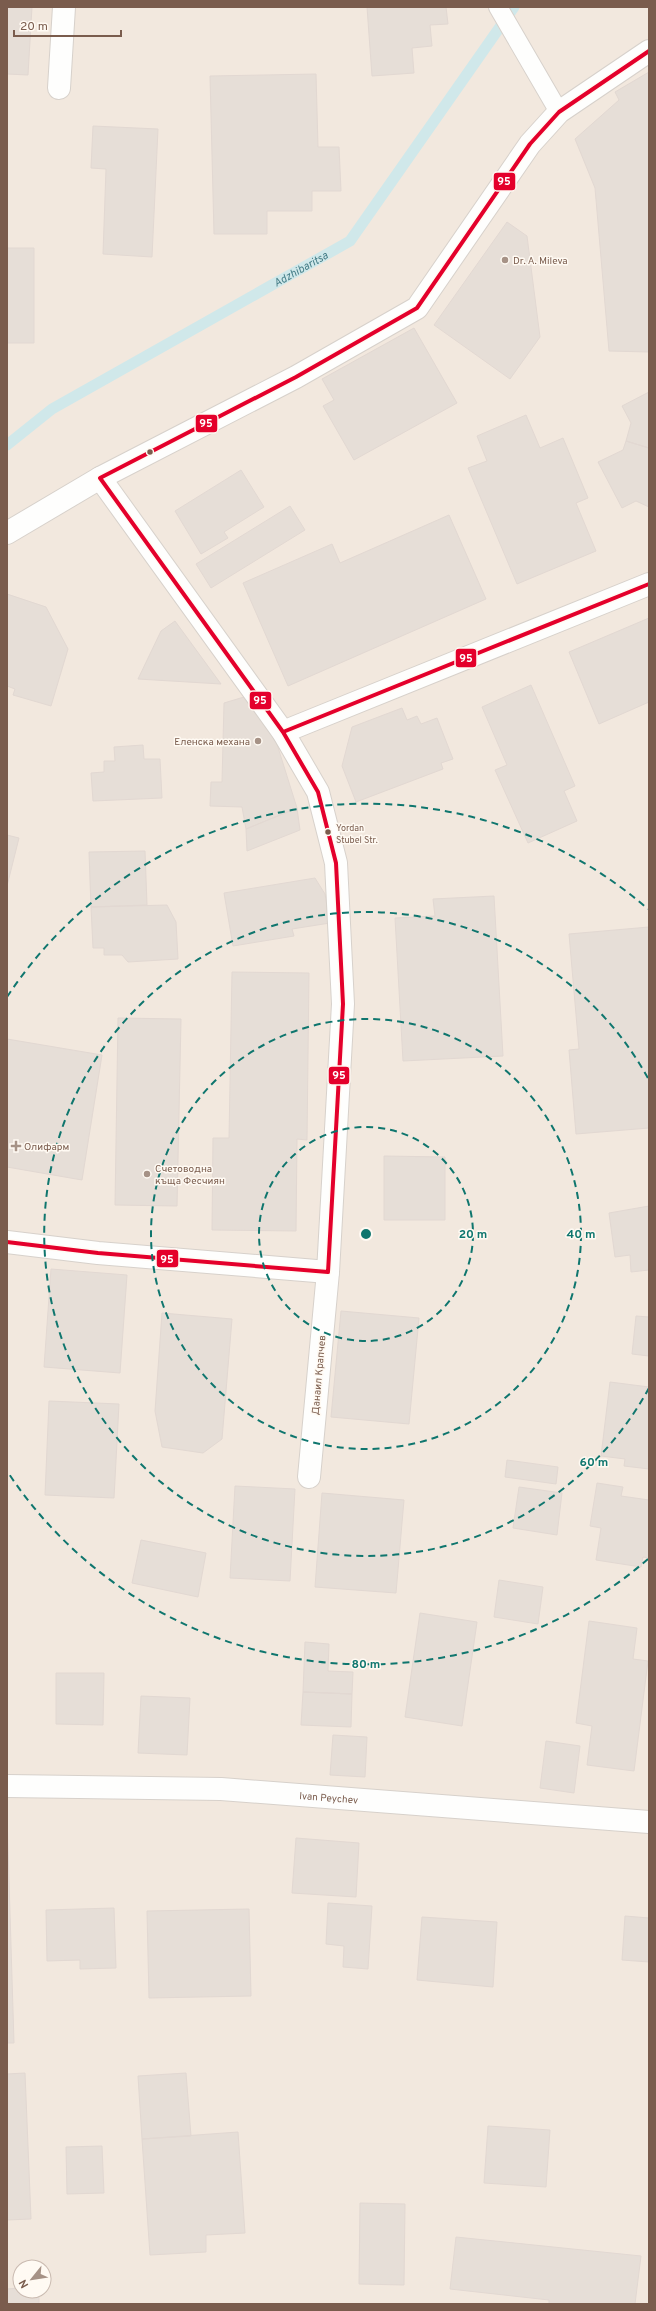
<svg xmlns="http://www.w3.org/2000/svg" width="656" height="2311" font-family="Overpass,sans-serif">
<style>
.residential{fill:#f2e8de;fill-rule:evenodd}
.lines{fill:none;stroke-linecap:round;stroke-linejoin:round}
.stream{stroke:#d0e8ea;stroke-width:11}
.building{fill:#e6ded7;stroke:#e2d8d2}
.service-casing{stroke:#d7d1cb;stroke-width:20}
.minor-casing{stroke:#d7d1cb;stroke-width:24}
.service{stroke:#fefefd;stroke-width:18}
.minor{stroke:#fefefd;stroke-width:22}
.bus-1-casing{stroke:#fffaf3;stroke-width:7}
.bus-1{stroke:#e4002b;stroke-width:4}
.ring{fill:none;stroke:#0f766e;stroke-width:2;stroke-dasharray:7 5}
.poi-dot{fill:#a69286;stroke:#fffaf3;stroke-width:1.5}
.bus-dot{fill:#7a5c4d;stroke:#fffaf3;stroke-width:1.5}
.labels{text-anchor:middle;stroke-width:3;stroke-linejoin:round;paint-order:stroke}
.bus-label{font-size:9px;fill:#7a5c4d;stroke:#fffaf3;text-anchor:start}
.poi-label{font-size:10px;fill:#7a5c4d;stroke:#fffaf3;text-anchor:start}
.street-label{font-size:10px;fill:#7a5c4d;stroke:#fffaf3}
.water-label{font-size:11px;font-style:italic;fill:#437c86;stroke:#fffaf3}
.centre{fill:#0f766e;stroke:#fffaf3;stroke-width:2}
.ring-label{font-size:12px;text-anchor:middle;font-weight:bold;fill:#0f766e;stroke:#fffaf3;stroke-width:3;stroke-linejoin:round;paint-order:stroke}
.line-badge{stroke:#fffaf3;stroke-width:1.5}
.badge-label{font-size:11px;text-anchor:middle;font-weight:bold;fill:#fff}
</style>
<rect width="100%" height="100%" fill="#f9f5f0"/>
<path class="residential" d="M7 7H649V2304H7ZM20 2267H44V2291H20Z"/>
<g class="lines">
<path class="stream" id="s1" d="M7 445 52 409 350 241 514 7"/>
</g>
<path class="building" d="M7 7H32L28 75 7 74Z
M367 7H446L448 24 430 25 432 46 412 48 414 73 372 76Z
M649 72V352L609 351 595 188 575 139 619 100 615 92Z
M316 74 318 147H339L341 191H312V211H267V234H214L210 76Z
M93 126 158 129 152 257 103 254 106 169 91 168Z
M507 222 527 236 540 337 510 379 434 325Z
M7 248H34V343H7Z
M414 328 457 403 354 460 323 406 334 400 322 379Z
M649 392V448L626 441 631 423 622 406Z
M526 415 540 448 563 438 588 498 576 503 596 551 517 584 468 468 487 461 477 436Z
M626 441 649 448V507L636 501 622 508 598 462 623 450Z
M241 470 264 507 224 532 228 538 201 554 175 511Z
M290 506 305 530 211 588 196 564Z
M449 515 486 599 288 686 243 583 332 544 340 563Z
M7 594 46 607 68 649 51 706 13 695 15 689 7 686Z
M649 618V702L599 724 569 652Z
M175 621 221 684 138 679 161 631Z
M531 685 575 786 564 791 577 821 528 843 495 770 507 765 482 707Z
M244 697 276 741 297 808 246 829 242 807 210 806 211 782H222L224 703Z
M402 708 407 720 417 716 421 724 437 718 453 759 441 763 443 769 356 802 342 766 352 727Z
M143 745 144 759H160L162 798 93 801 91 773 104 772V761H115L114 747Z
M297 808 300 830 247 851 246 829Z
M7 835 19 838 7 886Z
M145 851 147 905 91 907 89 852Z
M315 878 325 894 330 923 292 929 294 936 233 946 224 893Z
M494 896 503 1056 403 1061 395 918 435 916 433 899Z
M167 905 176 922 178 959 128 962 122 955H104V948H93L91 907Z
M649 927V1128L576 1134 569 1050 579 1049 569 934Z
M232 972 309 973 307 1140 297 1139 296 1231 212 1230 213 1138H229Z
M118 1018 181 1019 177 1206 115 1205Z
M7 1039 102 1055 82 1180 7 1167Z
M384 1156 445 1157V1220H384Z
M649 1206V1270L631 1272 630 1255 615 1257 609 1213Z
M51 1269 127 1275 120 1373 44 1367Z
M341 1311 419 1318 409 1424 331 1417Z
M162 1313 232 1319 222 1439 203 1453 162 1447 155 1411Z
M636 1316 649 1317V1356L632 1354Z
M610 1382 649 1387V1469L624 1466 625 1459 601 1456Z
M49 1401 119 1404 114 1498 45 1495Z
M507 1460 558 1467 556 1484 505 1477Z
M597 1483 623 1487 621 1496 649 1500V1558L643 1557 641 1567 596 1560 601 1528 590 1526Z
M235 1486 295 1489 290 1581 230 1578Z
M519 1487 562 1493 557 1535 513 1528Z
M322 1493 404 1500 396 1593 315 1587Z
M141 1540 206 1553 198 1597 132 1583Z
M499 1580 543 1587 538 1624 494 1617Z
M420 1613 477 1622 462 1726 405 1717Z
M589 1621 637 1628 633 1659 648 1661 634 1771 587 1765 592 1726 576 1723Z
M305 1642 329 1644 328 1671 353 1672 352 1694 303 1692Z
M56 1673H104L103 1725 56 1724Z
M303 1692 352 1694 351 1727 301 1725Z
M141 1696 190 1698 187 1755 138 1753Z
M333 1735 367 1737 365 1777 330 1775Z
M546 1741 580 1746 574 1793 540 1788Z
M7 1815 14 2043H7Z
M296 1838 359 1843 356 1897 292 1893Z
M328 1903 372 1906 368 1969 343 1967 344 1946 326 1944Z
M114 1908 116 1968 80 1969V1960L47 1961 46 1910Z
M249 1909 251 1996 149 1998 147 1911Z
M625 1916 649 1918V1962L622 1960Z
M422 1917 497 1922 493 1987 417 1980Z
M25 2073 31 2219 7 2220V2074Z
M186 2073 191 2136 142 2139 138 2076Z
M488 2126 550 2130 546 2187 484 2183Z
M238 2132 245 2233 206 2235V2252L150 2255 142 2139Z
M102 2146 104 2193 67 2194 66 2147Z
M360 2203 405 2204 404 2285 359 2284Z
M456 2237 641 2256 635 2304H549V2300L450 2289Z
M20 2288V2291H39V2304H7V2289Z"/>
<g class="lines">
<g class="service-casing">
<path id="service" d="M498 7 559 112"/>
</g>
<g class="minor-casing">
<g id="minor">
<path d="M59 88 64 7"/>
<path d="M100 478 283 732 318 792 336 863 343 1004 328 1272 309 1477"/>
<path d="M7 533 100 478 296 377 417 308 530 144 559 112 649 51"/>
<path d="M283 732 649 584"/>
<path d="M7 1242 98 1253 328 1272"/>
<path id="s2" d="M7 1786 221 1789 649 1822"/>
</g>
</g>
<use href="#service" class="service"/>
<use href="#minor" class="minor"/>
<g class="bus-1-casing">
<path id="bus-1" d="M283 732 649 584
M7 1242 98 1253 328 1272
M328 1272 343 1004 336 863 318 792 283 732 100 478 296 377 417 308 530 144 559 112 649 51"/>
</g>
<use href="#bus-1" class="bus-1"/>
</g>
<g class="ring">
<circle cx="366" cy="1234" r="107"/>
<circle cx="366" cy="1234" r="215"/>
<path d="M649 1388A322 322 0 1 1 649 1080"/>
<path d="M648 1559A430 430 0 0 1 7 1471M7 997A430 430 0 0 1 648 909"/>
</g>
<g class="poi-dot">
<circle cx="505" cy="260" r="4"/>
<circle cx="258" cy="741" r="4"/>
<path d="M14 1140h4v4h4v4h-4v4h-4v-4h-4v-4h4z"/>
<circle cx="147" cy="1174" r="4"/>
</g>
<g class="bus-dot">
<circle cx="150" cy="452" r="3.5"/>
<circle cx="328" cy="832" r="3.5"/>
</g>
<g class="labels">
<g class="bus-label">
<text x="336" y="831">Yordan<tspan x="336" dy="12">Stubel Str.</tspan></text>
</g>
<g class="poi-label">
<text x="513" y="264">Dr. A. Mileva</text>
<text x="250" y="745" text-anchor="end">Еленска механа</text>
<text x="24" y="1150">Олифарм</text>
<text x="155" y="1172">Счетоводна<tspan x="155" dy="12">къща Фесчиян</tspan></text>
</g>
<g class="street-label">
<text transform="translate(318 1375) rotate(-85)" y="4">Данаил Крапчев</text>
<text dy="4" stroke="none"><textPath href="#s2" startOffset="322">Ivan Peychev</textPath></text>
</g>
<g class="water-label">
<text dy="4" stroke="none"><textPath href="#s1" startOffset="343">Adzhibaritsa</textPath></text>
</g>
</g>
<circle cx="366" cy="1234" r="6" class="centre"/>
<g class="ring-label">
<text x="473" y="1238">20 m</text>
<text x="581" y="1238">40 m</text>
<text x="594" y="1466">60 m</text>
<text x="366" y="1668">80 m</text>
</g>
<g class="line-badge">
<rect x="493" y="172" width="23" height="19" rx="4" fill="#e4002b"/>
<rect x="195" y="414" width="23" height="19" rx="4" fill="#e4002b"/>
<rect x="455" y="648" width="22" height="20" rx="4" fill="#e4002b"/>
<rect x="249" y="691" width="23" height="19" rx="4" fill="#e4002b"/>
<rect x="328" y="1066" width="22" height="19" rx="4" fill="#e4002b"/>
<rect x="156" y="1249" width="23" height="19" rx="4" fill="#e4002b"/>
</g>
<g class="badge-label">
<text x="504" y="185">95</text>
<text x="206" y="427">95</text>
<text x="466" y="662">95</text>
<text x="260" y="704">95</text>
<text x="339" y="1079">95</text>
<text x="167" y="1263">95</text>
</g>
<rect width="656" height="2311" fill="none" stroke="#7a5c4d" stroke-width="16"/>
<g transform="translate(32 2279) rotate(240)"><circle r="19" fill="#fffaf3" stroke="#cabbb1"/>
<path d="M0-3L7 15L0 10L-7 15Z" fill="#a69286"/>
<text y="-6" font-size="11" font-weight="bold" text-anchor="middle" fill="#7a5c4d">N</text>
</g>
<path d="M14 30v6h107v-6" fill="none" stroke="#7a5c4d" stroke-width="2"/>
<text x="20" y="30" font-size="12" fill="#7a5c4d" stroke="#fffaf3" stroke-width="3" paint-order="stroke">20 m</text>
</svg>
